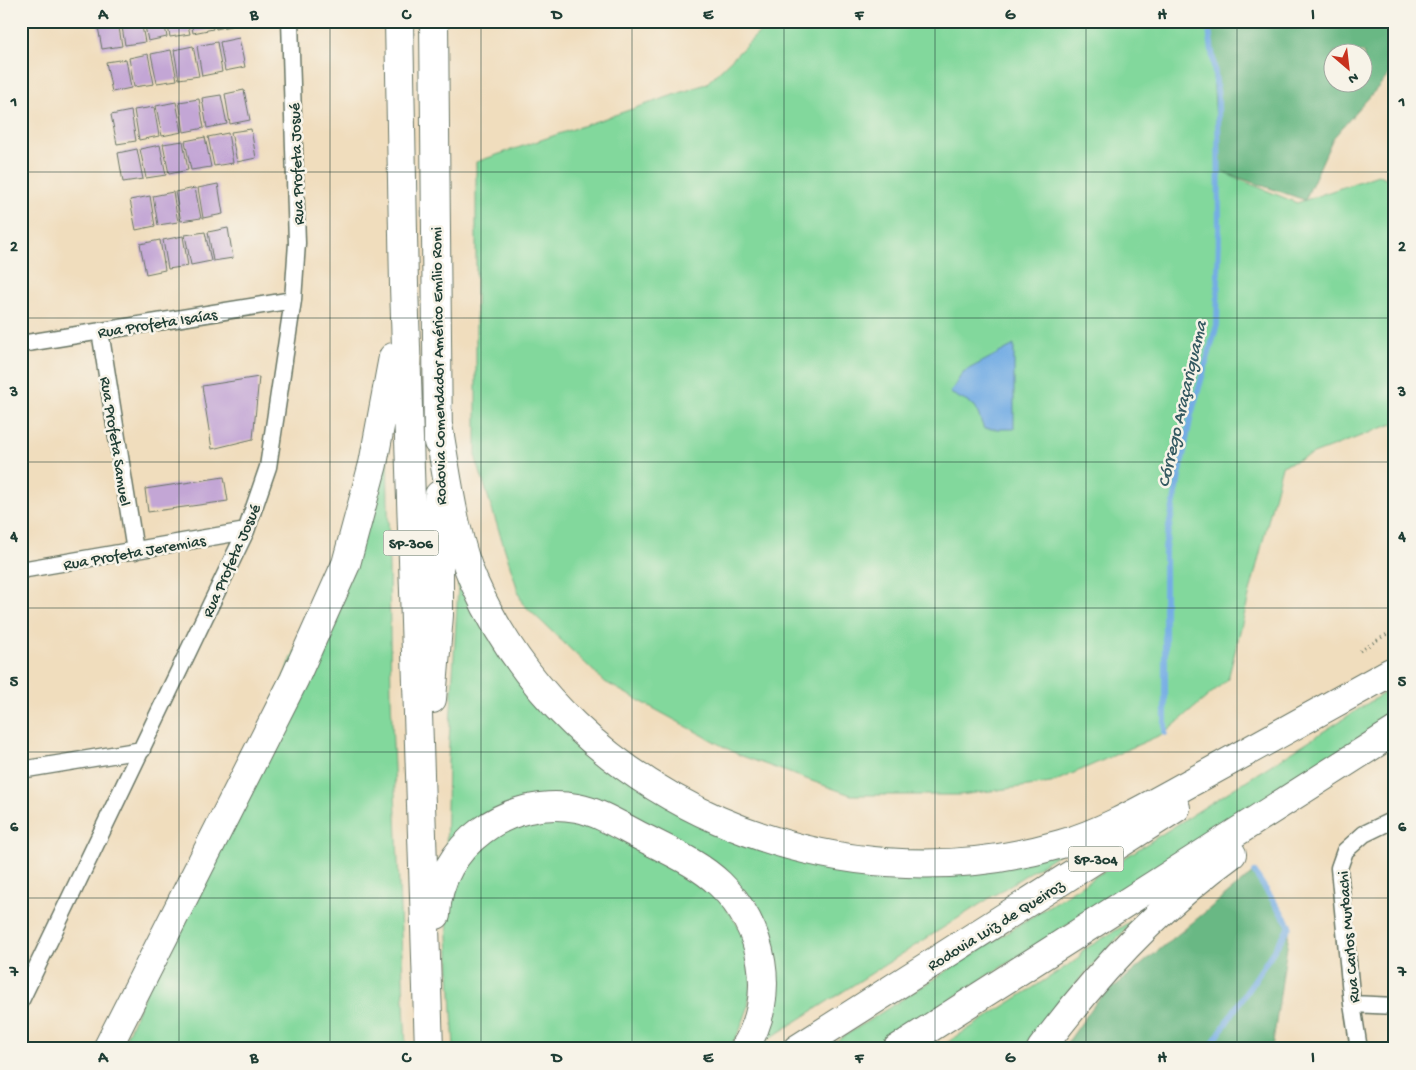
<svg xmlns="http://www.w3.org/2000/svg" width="1416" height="1070" font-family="'Gochi Hand',sans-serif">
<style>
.green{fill:#82d89c;stroke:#508a68}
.forest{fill:#69b884;stroke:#447a5c;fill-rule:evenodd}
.water{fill:#75ade4;stroke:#4a758c}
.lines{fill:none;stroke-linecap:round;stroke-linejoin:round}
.stream{stroke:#75ade4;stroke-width:6}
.building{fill:#c3a6d5}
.street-casing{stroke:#687564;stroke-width:19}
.highway-casing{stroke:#687564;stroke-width:30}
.path{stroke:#687564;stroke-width:3;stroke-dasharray:1 4;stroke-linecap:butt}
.street{stroke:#fff;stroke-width:16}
.highway{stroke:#fff;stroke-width:28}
.grid{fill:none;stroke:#1f3d34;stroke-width:1;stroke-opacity:0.55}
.labels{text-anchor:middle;stroke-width:5;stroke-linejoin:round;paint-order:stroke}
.shield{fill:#f7f3e8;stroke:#60746a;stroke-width:1}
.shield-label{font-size:15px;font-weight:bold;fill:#1f3d34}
.street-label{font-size:16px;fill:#1f3d34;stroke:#f7f3e8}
.water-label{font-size:18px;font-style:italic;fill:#345960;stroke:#f7f3e8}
.neatline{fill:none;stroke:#1f3d34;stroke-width:2}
.grid-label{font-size:16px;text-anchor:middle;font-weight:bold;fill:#1f3d34}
</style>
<rect width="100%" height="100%" fill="#f7f3e8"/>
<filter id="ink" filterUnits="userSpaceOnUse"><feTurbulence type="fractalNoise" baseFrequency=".02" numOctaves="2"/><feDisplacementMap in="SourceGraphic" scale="10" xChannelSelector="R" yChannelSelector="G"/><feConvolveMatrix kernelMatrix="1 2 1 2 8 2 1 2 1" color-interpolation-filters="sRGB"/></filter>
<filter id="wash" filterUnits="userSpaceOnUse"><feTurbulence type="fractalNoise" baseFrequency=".0096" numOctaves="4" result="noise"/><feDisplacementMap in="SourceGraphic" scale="20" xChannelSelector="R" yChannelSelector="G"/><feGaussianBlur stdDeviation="1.12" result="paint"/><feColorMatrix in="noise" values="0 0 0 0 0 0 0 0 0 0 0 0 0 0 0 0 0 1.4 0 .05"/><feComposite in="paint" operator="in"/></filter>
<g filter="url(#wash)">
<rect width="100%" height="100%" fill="#f0ddbd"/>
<path class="green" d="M771 21H1218L1219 171 1297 203 1378 175 1395 181V423L1282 466 1228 679 1165 733 1051 783 960 795H851L739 755 605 682 522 603 476 459V162L706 84Z
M387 440 391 698 406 1049H121Z
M459 570 556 717 791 853 1065 850 756 1047 763 924 751 899 733 879 583 798 446 855 448 760Z
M1395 686V716L873 1049H824Z
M566 814 707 880 743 933 751 981 748 1008 740 1030 729 1049H454L446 899 456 869 505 825Z
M1136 918 1059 1002 1023 1049H937L1078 959 1082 951Z"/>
<path class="forest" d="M1212 21H1395V68L1333 138 1305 200 1219 171 1211 41ZM1334 52H1364V82H1334Z
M1254 872 1290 926 1273 1043 1270 1049H1063L1097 1001Z"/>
<path class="water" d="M1014 345V429H984L975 406 950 393 963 372Z"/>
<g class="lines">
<path class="stream" d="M1165 733V548L1191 415 1217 325 1219 230 1218 97 1208 21
M1209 1049 1290 926 1254 872"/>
</g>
<g id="blocks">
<path class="building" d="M97 21H118L122 46 102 49Z
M121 21H141L145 42 125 45Z
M144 21H164L167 37 148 41Z
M167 21H187L190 34 170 37Z
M191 21H211L213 29 193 33Z
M214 21H235V25L216 29Z
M239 38 245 67 225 71 220 42Z
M217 42 222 72 202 76 197 46Z
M193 46 199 76 179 79 174 50Z
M171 50 177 80 157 83 151 54Z
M148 54 154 84 134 87 129 58Z
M126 59 131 88 112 92 106 62Z
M244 90 250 120 230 124 225 94Z
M221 95 227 124 207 128 202 98Z
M199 99 204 128 184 132 179 102Z
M176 102 182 132 162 136 156 106Z
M154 107 159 136 139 140 134 110Z
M131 111 136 141 117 144 111 115Z
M251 129 256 158 237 162 231 132Z
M228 133 233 163 214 166 208 137Z
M205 137 211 167 191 170 185 141Z
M183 141 188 170 169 174 163 144Z
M160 145 166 175 146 178 140 149Z
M137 149 143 179 123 182 118 153Z
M218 184 223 214 203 218 198 188Z
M195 188 201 218 181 221 175 192Z
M173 192 178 222 158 225 153 196Z
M150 196 155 226 136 230 130 200Z
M228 228 233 258 213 261 208 232Z
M205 232 211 261 191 265 185 235Z
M183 236 188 266 168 269 163 240Z
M160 240 165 270 146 274 140 244Z
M21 277 25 293H21Z
M259 377 253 439 212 449 202 386Z
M224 477 228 501 148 512 145 489Z"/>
</g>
</g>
<g filter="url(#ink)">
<use href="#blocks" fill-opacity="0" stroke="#687564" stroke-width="1"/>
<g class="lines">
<g class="street-casing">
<path id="street" d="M100 331 135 551
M21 344 293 300
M21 570 246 531
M21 770 142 750
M21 1000 246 531 268 467 293 300 297 243 290 21
M1352 1004 1395 1006
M1359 1049 1352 1004 1339 868 1345 851 1364 834 1395 819"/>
</g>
<g class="highway-casing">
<path id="highway" d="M399 21 404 286 429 1049
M434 21 438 442
M438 425C447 473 454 538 474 582 571 801 834 911 1061 844 1110 830 1156 801 1201 777 1264 742 1327 707 1391 672
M432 699 439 615V495
M436 915C438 845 510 795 577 808 599 812 622 827 642 837 669 851 698 863 720 884 764 926 778 996 744 1049
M107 1049 294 680 346 564 373 464 393 357
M797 1049 1176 808
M897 1049 1395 731
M1041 1049C1094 977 1159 907 1232 854"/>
</g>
<path class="path" d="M1360 651 1395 629"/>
<use href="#street" class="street"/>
<use href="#highway" class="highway"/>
</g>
</g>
<path class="grid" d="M179 21V1049M330 21V1049M481 21V1049M632 21V1049M784 21V1049M935 21V1049M1086 21V1049M1237 21V1049M21 172H1395M21 318H1395M21 462H1395M21 608H1395M21 752H1395M21 898H1395"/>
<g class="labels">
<g class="shield">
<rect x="383.5" y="530.5" width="55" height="25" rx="4"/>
<rect x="1068.5" y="846.5" width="55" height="25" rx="4"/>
</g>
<g class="shield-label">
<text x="411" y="548">SP-306</text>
<text x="1096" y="864">SP-304</text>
</g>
<g class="street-label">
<text transform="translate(295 164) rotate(-92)" y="6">Rua Profeta Josué</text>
<text transform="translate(157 322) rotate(-9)" y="6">Rua Profeta Isaías</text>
<text transform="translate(437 366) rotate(-91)" y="6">Rodovia Comendador Américo Emílio Romi</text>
<text transform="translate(117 441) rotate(81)" y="6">Rua Profeta Samuel</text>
<text transform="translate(134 551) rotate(-10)" y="6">Rua Profeta Jeremias</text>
<text transform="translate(230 560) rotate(-66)" y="6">Rua Profeta Josué</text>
<text transform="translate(995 924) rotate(-32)" y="6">Rodovia Luiz de Queiroz</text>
<text transform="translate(1347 937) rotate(-95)" y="6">Rua Carlos Murbachi</text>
</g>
<g class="water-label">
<text transform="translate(1181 404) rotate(-77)" y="6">Córrego Araçariguama</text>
</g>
</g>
<rect width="1416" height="1070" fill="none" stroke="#f7f3e8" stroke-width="55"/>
<g transform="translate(1348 68) rotate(152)"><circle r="24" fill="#f7f3e8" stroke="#a1aaa0"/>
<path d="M0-4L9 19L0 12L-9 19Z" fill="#c8321e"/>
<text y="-8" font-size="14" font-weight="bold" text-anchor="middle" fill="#1f3d34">N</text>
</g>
<rect x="28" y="28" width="1360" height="1014" class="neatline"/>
<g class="grid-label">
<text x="103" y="19">A</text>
<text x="254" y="19">B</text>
<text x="406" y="19">C</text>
<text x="557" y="19">D</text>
<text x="708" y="19">E</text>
<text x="859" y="19">F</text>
<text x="1010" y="19">G</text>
<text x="1162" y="19">H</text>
<text x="1313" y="19">I</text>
<text x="14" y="106">1</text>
<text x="1402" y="106">1</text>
<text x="14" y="251">2</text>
<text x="1402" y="251">2</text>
<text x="14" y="396">3</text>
<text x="1402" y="396">3</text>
<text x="14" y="541">4</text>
<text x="1402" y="541">4</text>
<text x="14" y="686">5</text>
<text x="1402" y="686">5</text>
<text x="14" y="831">6</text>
<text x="1402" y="831">6</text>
<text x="14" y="976">7</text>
<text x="1402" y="976">7</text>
<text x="103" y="1062">A</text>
<text x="254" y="1062">B</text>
<text x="406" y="1062">C</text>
<text x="557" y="1062">D</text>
<text x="708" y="1062">E</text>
<text x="859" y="1062">F</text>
<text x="1010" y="1062">G</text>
<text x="1162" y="1062">H</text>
<text x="1313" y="1062">I</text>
</g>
</svg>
